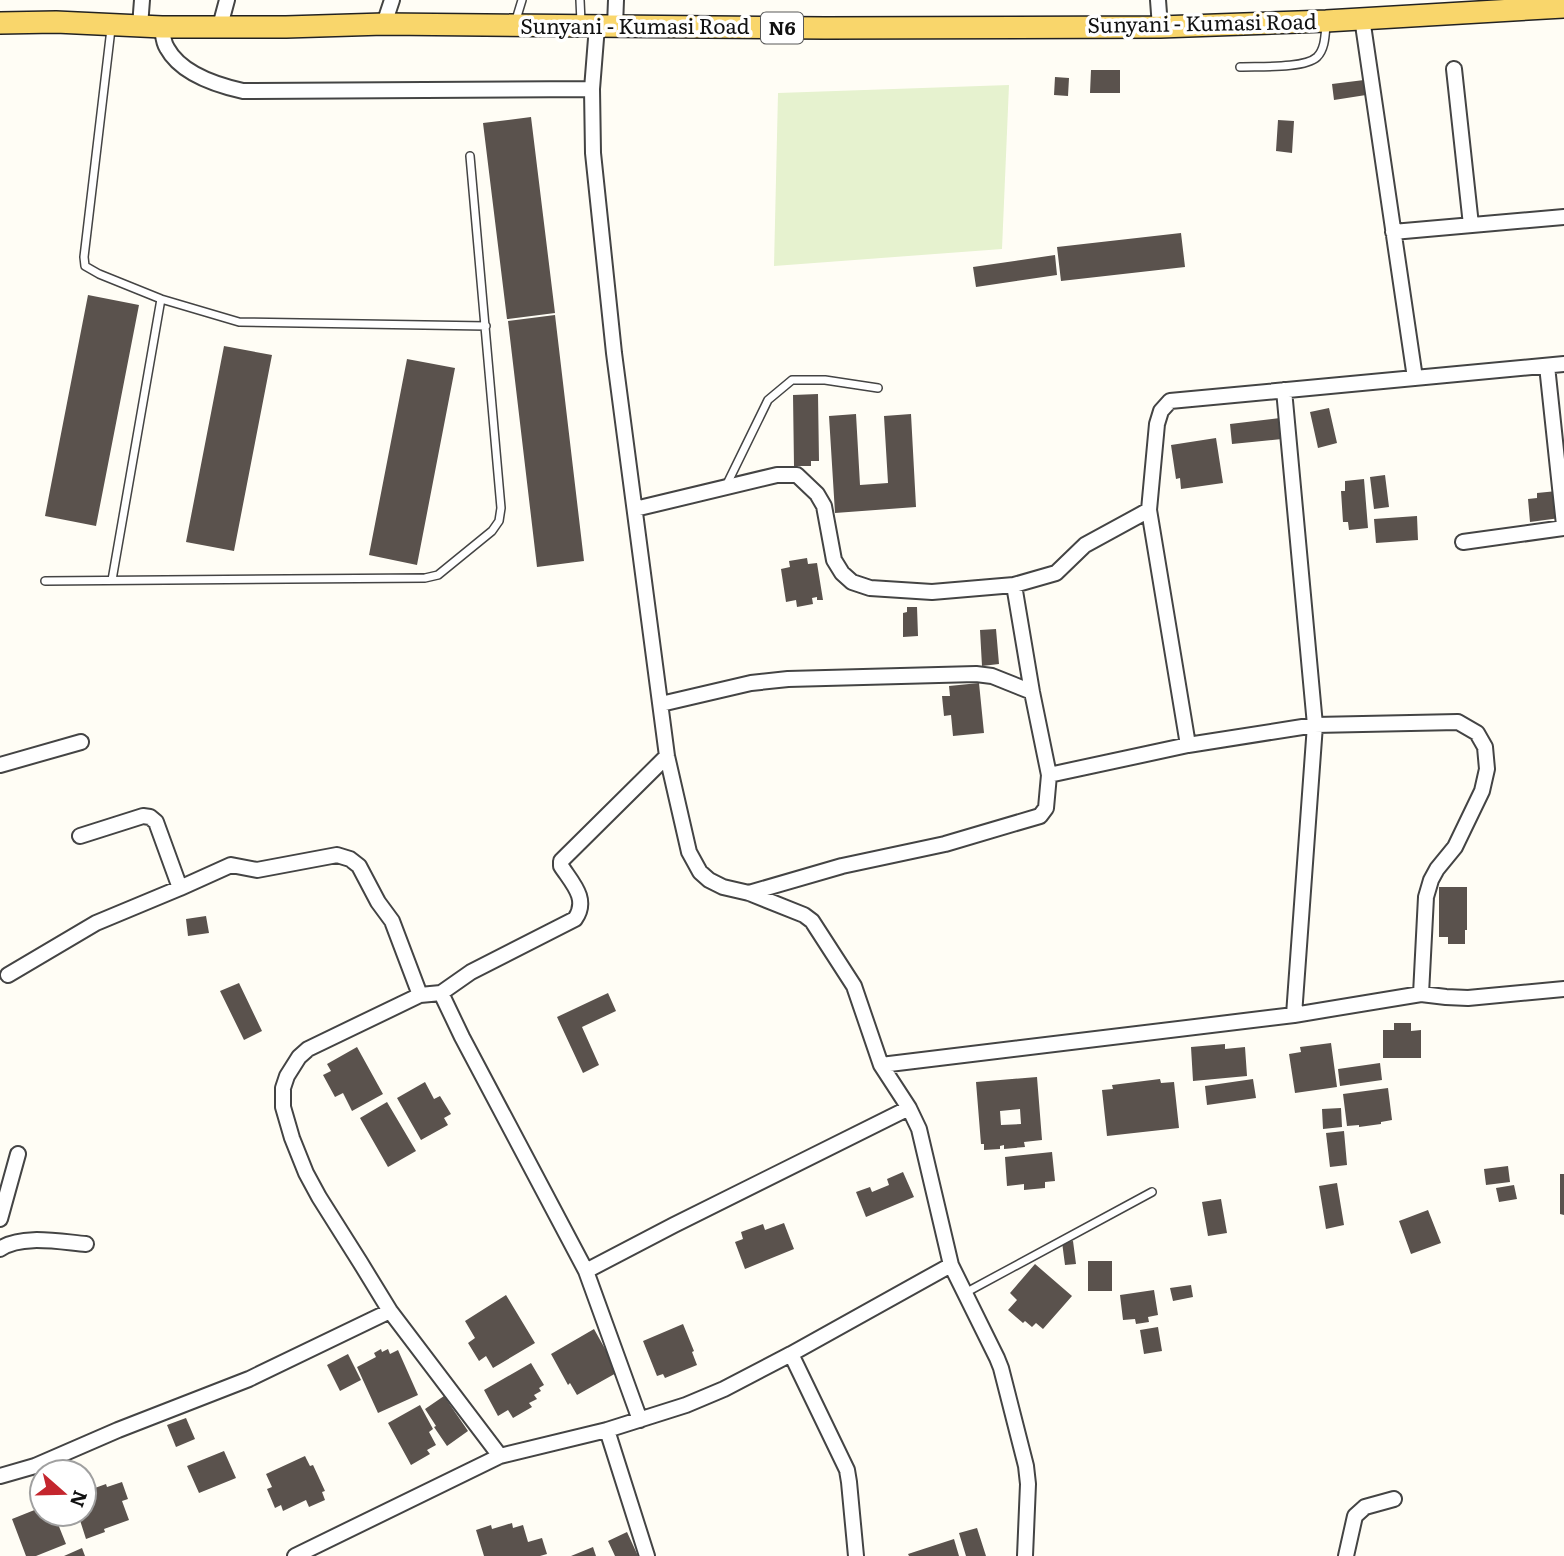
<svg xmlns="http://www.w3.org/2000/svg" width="1564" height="1556" font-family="Literata,serif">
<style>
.pitch{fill:#e6f2cf}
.building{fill:#5a524d;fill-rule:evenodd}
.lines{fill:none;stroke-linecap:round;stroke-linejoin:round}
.service-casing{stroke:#444;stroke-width:10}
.minor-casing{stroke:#444;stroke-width:18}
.primary-casing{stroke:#222;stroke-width:24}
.service{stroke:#fff;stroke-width:7}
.minor{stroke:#fff;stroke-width:14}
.primary{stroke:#f9d66b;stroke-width:21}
.labels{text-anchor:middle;stroke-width:7;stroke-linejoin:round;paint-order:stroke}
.shield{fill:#fff;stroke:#585858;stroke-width:2}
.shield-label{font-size:19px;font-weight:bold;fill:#111}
.street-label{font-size:21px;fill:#111;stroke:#fff}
</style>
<rect width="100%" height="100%" fill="#fffdf5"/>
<path class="pitch" d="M1009 85 1002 249 774 266 778 93Z"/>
<path class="building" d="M1091 70H1120V93H1090Z
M1055 77 1069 78 1068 96 1054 95Z
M1364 80 1366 95 1334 100 1332 84Z
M531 117 555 313 507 319 483 123Z
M1278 120 1294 121 1292 153 1276 151Z
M1181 233 1185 267 1061 281 1057 247Z
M1055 255 1057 275 976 287 973 267Z
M88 295 139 305 96 526 45 516Z
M555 315 584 561 537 567 508 321Z
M224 346 272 355 234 551 186 542Z
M407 359 455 368 417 565 369 555Z
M818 394 819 461H811V466H794L793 395Z
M1329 408 1337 443 1318 448 1310 412Z
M856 414 860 485 888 483 884 416 911 414 916 507 835 513 829 416Z
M1280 418 1282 439 1232 444 1230 424Z
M1216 438 1223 483 1181 489 1180 478 1176 479 1171 445Z
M1385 475 1389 507 1374 509 1370 477Z
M1364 479 1368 528 1349 530 1348 522H1343L1341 491H1345V481Z
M1557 491 1560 518 1530 522 1528 499 1537 498V493Z
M1417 516 1418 540 1376 543 1374 519Z
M807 558 808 564 817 563 823 600H817V597L812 598 813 604 797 607 796 600 786 602 781 569 790 567 789 561Z
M907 607H917L918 636 903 637V613L907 612Z
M996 629 999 664 982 666 980 630Z
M979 683 984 733 953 736 951 715 944 716 942 696H950L949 686Z
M1439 887H1467V930H1465V944H1448V937H1439Z
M206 916 209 933 188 936 186 919Z
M239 983 262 1031 244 1040 220 991Z
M608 993 616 1011 582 1027 599 1065 583 1073 557 1017Z
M1394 1023H1411V1031L1421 1030V1058H1383V1030H1394Z
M1331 1043 1337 1087 1295 1093 1289 1054 1301 1052 1300 1047Z
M1225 1044V1049L1245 1047 1247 1076 1193 1081 1191 1047Z
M357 1047 383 1094 352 1111 343 1093 335 1097 323 1075 331 1071 327 1064Z
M1380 1063 1382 1080 1340 1086 1338 1069Z
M1037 1077 1042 1140 1024 1142 1025 1147 1004 1149V1145L1000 1146V1149L984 1150V1144H981L976 1082ZM1020 1109 1021 1124 1001 1125 1000 1111Z
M1160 1079 1161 1083 1174 1082 1179 1128 1107 1136 1102 1090 1113 1089 1112 1085Z
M1253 1079 1256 1098 1207 1105 1205 1086Z
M425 1082 434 1099 440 1096 451 1114 444 1118 448 1125 421 1140 397 1098Z
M1388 1088 1392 1120 1381 1122V1124L1359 1127V1125L1347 1126 1343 1094Z
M387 1102 416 1151 388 1167 360 1118Z
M1341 1108 1342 1127 1323 1129 1322 1109Z
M1344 1131 1347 1165 1330 1167 1326 1133Z
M1052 1152 1055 1181 1045 1182V1188L1024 1190V1184L1007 1186 1005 1157Z
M1508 1166 1510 1182 1486 1185 1484 1169Z
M903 1172 914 1197 866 1217 856 1192 870 1187 872 1192 889 1185 887 1179Z
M1560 1174H1564V1215L1560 1214Z
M1337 1183 1344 1225 1326 1229 1319 1186Z
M1514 1185 1517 1199 1499 1202 1496 1188Z
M1221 1199 1227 1233 1208 1236 1202 1202Z
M1428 1210 1441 1243 1411 1254 1399 1221Z
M784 1223 794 1249 745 1269 735 1242 743 1239 741 1232 763 1224 765 1230Z
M1073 1241 1076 1264 1065 1265 1062 1242Z
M1088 1261H1112V1291H1088Z
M1035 1264 1072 1296 1043 1329 1036 1323 1032 1327 1025 1321 1023 1323 1008 1310 1017 1300 1010 1293Z
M1191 1285 1193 1297 1173 1301 1170 1288Z
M1154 1290 1158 1315 1148 1317 1149 1322 1136 1324 1135 1319 1123 1320 1120 1295Z
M506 1295 535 1343 493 1368 486 1356 479 1361 468 1343 475 1338 465 1321Z
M683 1324 694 1351 692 1352 697 1365 665 1378 663 1374 657 1376 643 1341Z
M1158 1327 1162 1351 1144 1354 1140 1330Z
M594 1329 618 1372 577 1395 570 1383 568 1385 551 1354Z
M381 1349 382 1352 388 1349 390 1354 398 1350 418 1395 378 1413 357 1367 376 1357 374 1353Z
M348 1354 361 1380 340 1391 327 1365Z
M531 1363 544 1385 539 1388 541 1391 534 1395 537 1399 529 1403 532 1407 513 1418 508 1410 498 1416 484 1390Z
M444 1396 468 1431 447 1446 434 1427 436 1426 425 1409Z
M420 1405 433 1429 429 1432 436 1445 427 1450 430 1454 411 1465 388 1423Z
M186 1418 195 1439 176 1447 167 1425Z
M224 1451 236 1478 199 1493 187 1466Z
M305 1456 310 1466 313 1465 325 1491 322 1492 325 1500 309 1507 306 1500 283 1511 281 1505 275 1508 267 1489 272 1487 266 1474Z
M122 1482 128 1499 122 1501 129 1520 104 1529 105 1532 86 1539 78 1514H84V1500L95 1496 92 1489 106 1484 107 1487Z
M42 1507V1514H54L66 1544 36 1556H26L12 1519Z
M512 1523 513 1528 523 1525 528 1542 542 1538 547 1554 540 1556H484L476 1530 491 1525 492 1529Z
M977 1528 986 1556H966L959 1533Z
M627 1532 638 1556H615L608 1541Z
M954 1539 959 1556H909L908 1554Z
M593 1547 596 1556H571Z
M82 1548 85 1556H64Z"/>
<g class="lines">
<g class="service-casing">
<path id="service" d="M580 0 581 22
M515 23 522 0
M111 29 84 257 85 266 99 274 161 299 239 322 486 326
M1240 67C1258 66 1304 69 1317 57 1325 49 1325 36 1326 25
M726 486 768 400 792 380H825L878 388
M112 580 161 299
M45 581 425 578 438 575 492 531 499 521 501 508 470 156
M965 1293 1152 1192"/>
</g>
<g class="minor-casing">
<path id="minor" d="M1158 0 1160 27
M1362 18 1415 378
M384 24 392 0
M140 26 142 0
M220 26 227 0
M597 26 592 89 593 153 614 353 667 756 689 852 700 872 709 880 723 887 749 893 804 915 812 921 854 986 881 1065 909 1108 919 1129 951 1265 997 1358 1001 1368 1026 1466 1028 1484 1025 1556
M615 26 616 0
M162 27C163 34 163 42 167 48 181 74 216 85 243 91L592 89
M1454 69 1471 225
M1393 232 1564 217
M1547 366 1564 525
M1284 390 1315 725 1294 1015
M635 509 777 475H797L817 494 824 506 834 560 842 573 852 582 870 588 932 592 1014 585 1056 573 1085 545 1149 510
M1463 542 1564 528
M661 704 751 683 788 679 976 674 992 676 1032 692
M1188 745 1149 510 1157 424 1161 411 1170 401 1564 364
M0 765 81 742
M1049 775 1188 745 1315 725 1458 722 1477 733 1485 747 1487 769 1482 791 1455 847 1437 869 1431 880 1426 897 1421 994
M80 836 143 816 150 817 156 822 180 888
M749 893 842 866 945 844 1040 816 1046 808 1049 775 1032 692 1014 585
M8 975 96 923 180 888 231 865 257 870 337 855 350 859 359 866 378 902 392 921 420 995
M441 993 471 972 575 919C589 899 572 883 561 866V861L667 756
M881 1065 1294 1015 1421 994 1446 997 1468 998 1564 989
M0 1219 18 1154
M0 1249C21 1234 61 1242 86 1244
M586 1271 640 1420
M791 1354 847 1470 849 1482 856 1556
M607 1430 647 1556
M500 1456 390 1311 360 1262 319 1197 306 1173 292 1138 283 1107V1088L287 1076 299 1057 308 1049 420 995 441 993 462 1037 586 1271 674 1225 909 1108
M0 1476 35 1466 118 1430 249 1379 390 1311
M295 1556 500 1456 607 1430 686 1405 724 1389 791 1354 951 1265
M1346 1556 1355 1516 1365 1507 1394 1499"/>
</g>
<g class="primary-casing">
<path id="primary" d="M0 23 56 22 162 27H286L384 24 825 28 1160 27 1326 21 1564 7"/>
</g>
<use href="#service" class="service"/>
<use href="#minor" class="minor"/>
<use href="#primary" class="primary"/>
</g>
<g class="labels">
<rect class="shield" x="761" y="12.5" width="42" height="31" rx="5"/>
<g class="shield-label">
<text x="782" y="35">N6</text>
</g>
<g class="street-label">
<text transform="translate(1202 24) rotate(-1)" y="7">Sunyani - Kumasi Road</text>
<text x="635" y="34">Sunyani - Kumasi Road</text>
</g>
</g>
<g transform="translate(63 1493) rotate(110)"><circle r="33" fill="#ffffff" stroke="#a0a0a0" stroke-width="2"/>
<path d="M0-5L12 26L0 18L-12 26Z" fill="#c4262e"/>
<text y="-10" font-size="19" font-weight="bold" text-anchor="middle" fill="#111111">N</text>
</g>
</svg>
